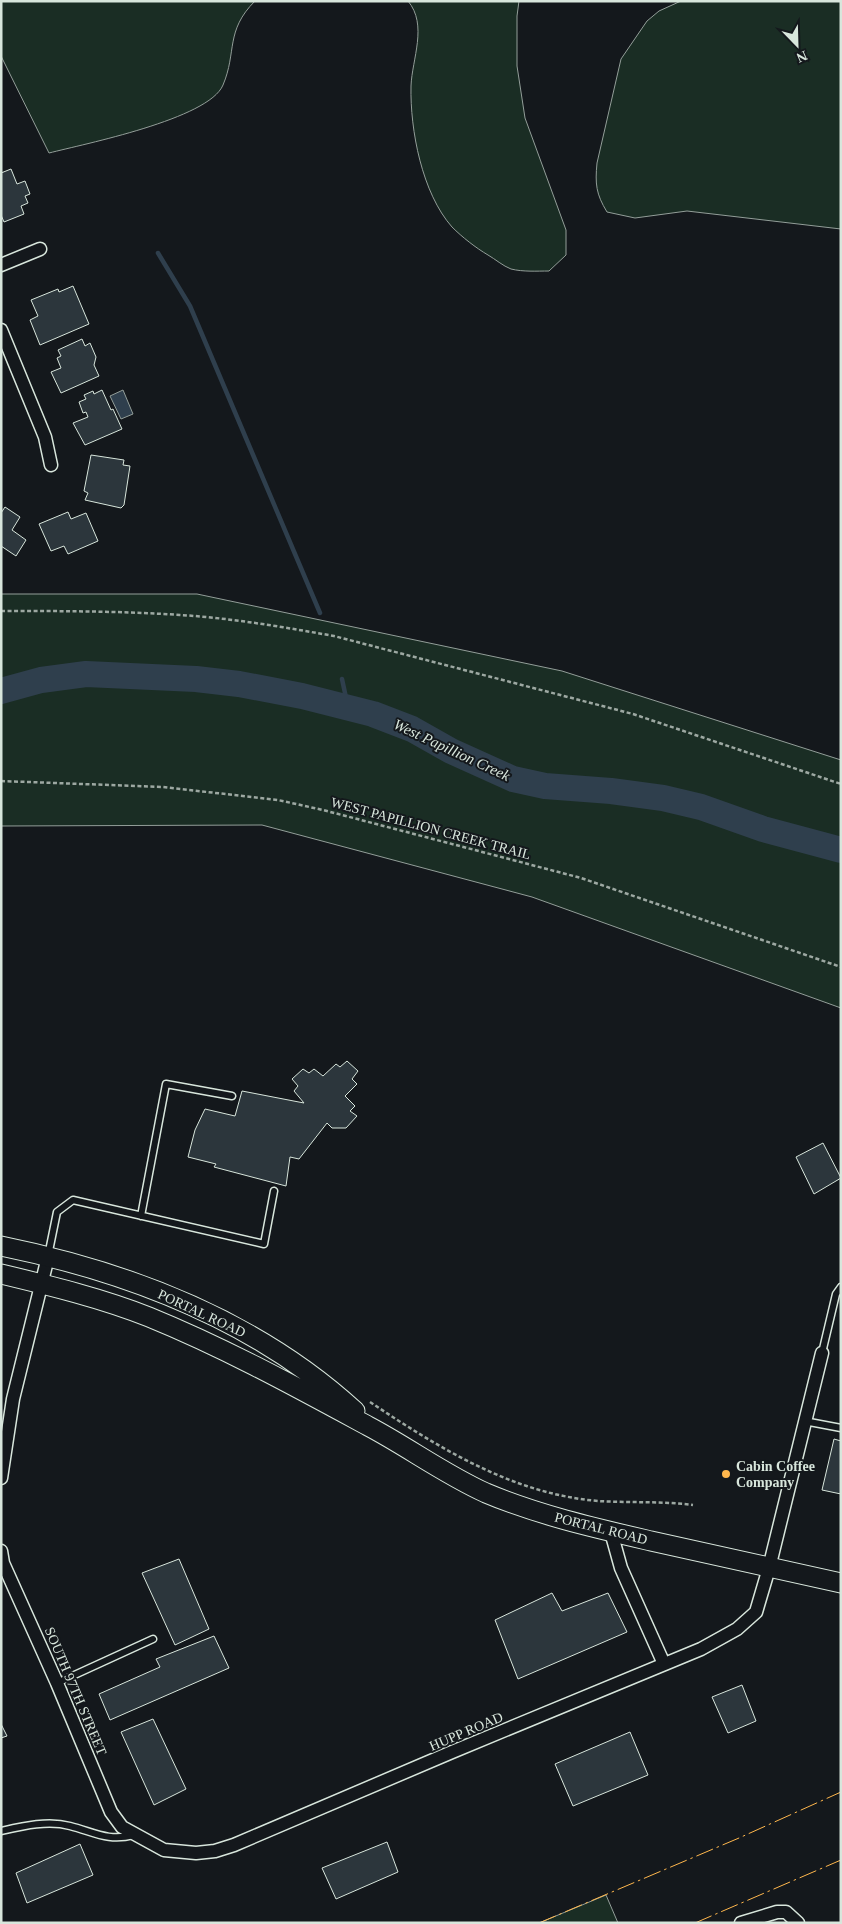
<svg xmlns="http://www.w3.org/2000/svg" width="842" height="1924" font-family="Georgia,serif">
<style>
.green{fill:#1a2d24;stroke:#939e99}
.water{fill:#2f3f4d;stroke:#939e99}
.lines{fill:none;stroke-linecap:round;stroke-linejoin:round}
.stream{stroke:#2f3f4d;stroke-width:4.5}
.river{stroke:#2f3f4d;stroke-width:26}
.building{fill:#2c363c;stroke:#d8e6dc}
.lane-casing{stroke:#d8e6dc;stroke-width:9}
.street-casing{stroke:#d8e6dc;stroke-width:15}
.secondary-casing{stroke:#d8e6dc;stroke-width:21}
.path{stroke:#9da8a2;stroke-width:2.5;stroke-dasharray:4 2.5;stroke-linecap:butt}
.lane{stroke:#14181c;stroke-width:6}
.street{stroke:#14181c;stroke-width:12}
.secondary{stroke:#14181c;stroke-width:19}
.power{stroke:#ffb74d;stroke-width:1;stroke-dasharray:18 4 2.5 4;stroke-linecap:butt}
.poi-dot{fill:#ffb74d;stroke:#14181c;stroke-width:2}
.labels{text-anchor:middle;stroke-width:4;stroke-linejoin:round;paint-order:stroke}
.street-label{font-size:14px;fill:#d8e6dc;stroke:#14181c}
.poi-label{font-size:14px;font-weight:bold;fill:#d8e6dc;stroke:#14181c;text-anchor:start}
.water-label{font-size:15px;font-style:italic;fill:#d8e6dc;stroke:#14181c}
</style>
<rect width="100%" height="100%" fill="#14181c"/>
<path class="green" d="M1 1H255C225 31 237 52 223 85 209 119 84 144 49 153L1 56Z
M408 1H519L517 16V66L525 118 566 230V255L549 271C537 271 523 272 511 269 503 266 495 259 488 255 476 248 462 237 452 227 422 193 410 130 411 86 412 59 428 25 408 1Z
M681 1H841V229L687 211 635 218 607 212C596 194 595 184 597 163L621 59 647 21 659 11Z
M1 594H197L562 671 841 760V1008L532 897 262 825 1 826Z
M606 1895 618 1923H539Z"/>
<path class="water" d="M123 390 133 414 121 419 110 396Z"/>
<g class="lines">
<path class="stream" d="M158 253 190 306 320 613
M342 679 348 707"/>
<path class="river" d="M1 691 41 680 86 674 196 679 239 684 302 696 373 714 412 729 451 751 513 779 545 786 611 791 663 798 701 807 763 829 841 850"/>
</g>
<path class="building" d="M11 169 17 184 25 181 30 194 25 196 28 203 21 206 24 214 4 222 1 215V173Z
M73 286 89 324 40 345 30 320 38 316 31 300 58 289 59 292Z
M82 339 85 346 90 343 96 357 94 365 99 376 61 393 51 372 61 368 57 358 61 356 58 350Z
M102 390 111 410 113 409 122 429 85 445 73 423 88 417 86 412 83 413 79 402 86 399 84 395 93 391 94 394Z
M91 455 124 460 123 465 130 466 124 505 121 508 85 500 88 493 84 491Z
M5 507 20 517 12 530 26 540 16 556 1 546V513Z
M68 512 71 519 86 513 98 541 68 554 64 546 51 551 39 524Z
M347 1061 358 1071 352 1079 357 1084 345 1096 355 1106 350 1111 357 1116 346 1128H332L327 1123 299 1159 290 1157 286 1186 214 1167 216 1164 188 1157 195 1130 205 1109 235 1116 242 1091 304 1103 294 1091 298 1086 292 1079 303 1069 309 1073 314 1069 323 1076 336 1064 340 1067Z
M823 1143 841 1178 814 1194 796 1157Z
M834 1439 841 1441V1494L822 1490Z
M179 1559 209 1629 175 1645 142 1573Z
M552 1593 562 1611 608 1593 627 1632 518 1679 495 1620Z
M214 1636 229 1668 110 1720 99 1694 160 1667 156 1659Z
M742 1685 756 1721 728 1733 712 1697Z
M153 1719 186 1789 154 1805 121 1732Z
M1 1724 7 1736 1 1738Z
M630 1732 648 1775 573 1806 555 1764Z
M387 1842 398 1872 336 1899 322 1868Z
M80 1844 93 1875 27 1903 16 1873Z"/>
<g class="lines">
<g class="lane-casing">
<path id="lane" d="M141 1216 166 1084 232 1096
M48 1256 57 1212 73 1200 264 1244 274 1191
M822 1353 836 1294 841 1287
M804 1421 841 1428
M57 1683 153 1639
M1 1831C23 1826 48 1820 70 1826 94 1832 108 1842 134 1835"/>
</g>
<g class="street-casing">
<path id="street" d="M1 265 40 249
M1 330 45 437 51 465
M1 1478 13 1399 48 1257
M611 1532 621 1568 664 1664
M1 1551 3 1563 57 1683 111 1812 122 1827 164 1850 196 1853 215 1851 234 1845 452 1752 701 1649 737 1629 756 1612 769 1568 822 1353
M741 1923 777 1912H786L798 1923"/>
</g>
<g class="secondary-casing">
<path id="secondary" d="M1 1246C129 1272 258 1322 355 1411
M1 1274C51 1286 101 1298 149 1317 225 1348 296 1387 368 1426 408 1447 444 1474 486 1493 538 1515 595 1528 651 1541 714 1555 777 1569 841 1583"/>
</g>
<path class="path" d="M1 611C61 611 120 611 180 615 231 618 283 627 334 636L633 714 841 784
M1 781 163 787 278 800 323 810 581 878 841 967
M370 1402C439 1448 513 1494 598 1501 630 1503 662 1501 693 1505"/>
<use href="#lane" class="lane"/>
<use href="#street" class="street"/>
<use href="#secondary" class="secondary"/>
<path class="power" d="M539 1923 739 1838 841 1792
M695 1923 841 1860"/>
</g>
<circle class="poi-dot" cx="726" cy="1474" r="5"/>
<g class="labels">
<g class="street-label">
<text transform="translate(431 828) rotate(15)" y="5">WEST PAPILLION CREEK TRAIL</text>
<text transform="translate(202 1313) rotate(25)" y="5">PORTAL ROAD</text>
<text transform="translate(601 1528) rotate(14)" y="5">PORTAL ROAD</text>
<text transform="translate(76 1691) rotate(67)" y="5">SOUTH 97TH STREET</text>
<text transform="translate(466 1731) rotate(-23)" y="5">HUPP ROAD</text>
</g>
<g class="poi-label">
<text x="736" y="1471">Cabin Coffee<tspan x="736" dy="16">Company</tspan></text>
</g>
<g class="water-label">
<text transform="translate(452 750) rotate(25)" y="5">West Papillion Creek</text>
</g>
</g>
<rect width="842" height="1924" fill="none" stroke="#d8e6dc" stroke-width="5"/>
<g transform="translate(797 45) rotate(157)" stroke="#14181c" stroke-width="4" paint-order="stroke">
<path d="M0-4L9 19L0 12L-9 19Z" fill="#d8e6dc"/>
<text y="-8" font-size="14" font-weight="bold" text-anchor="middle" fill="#d8e6dc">N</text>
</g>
</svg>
